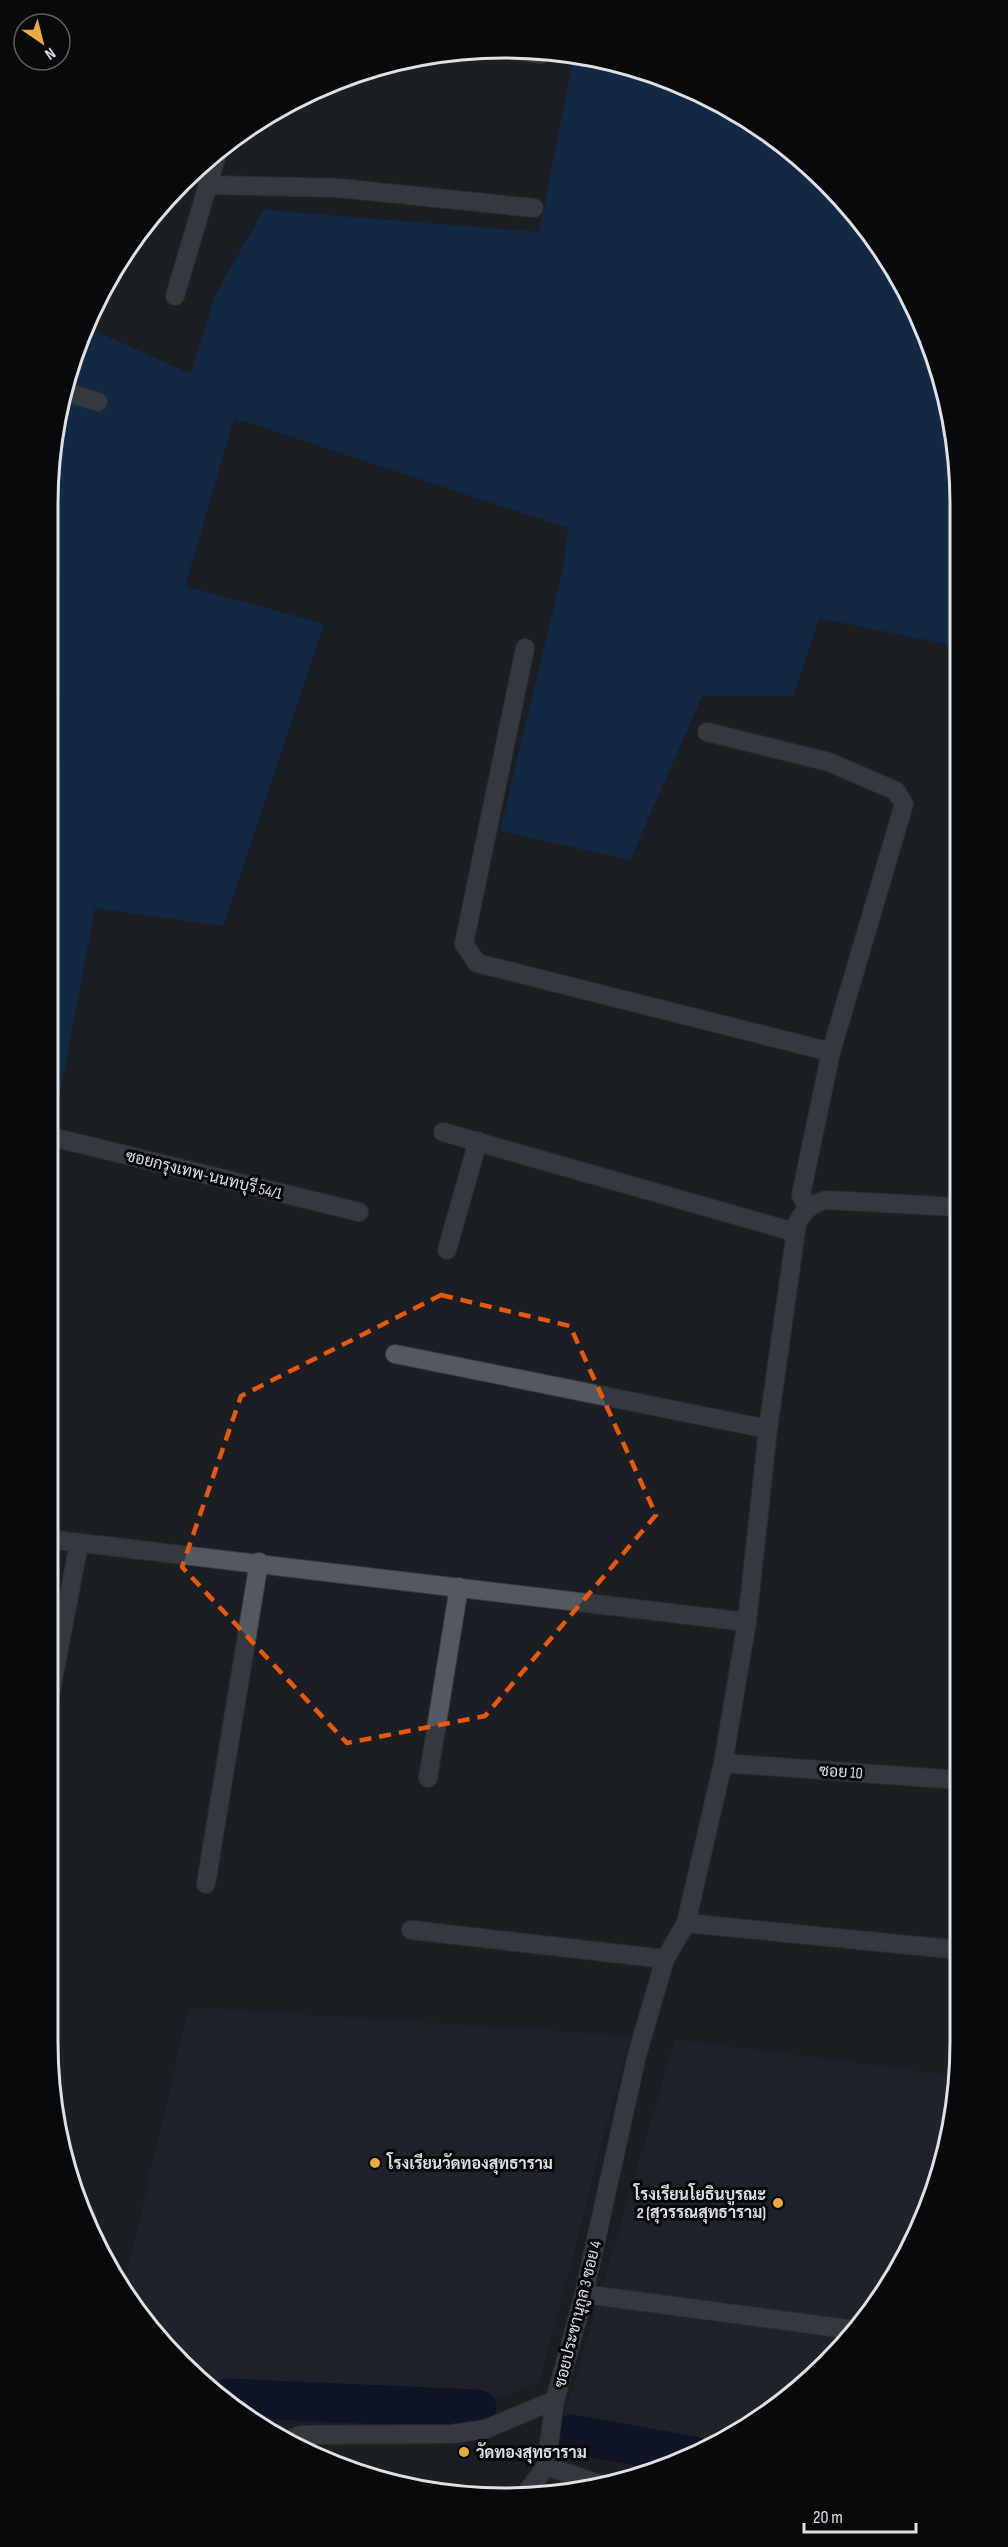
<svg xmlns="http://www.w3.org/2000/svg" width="1008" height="2547" font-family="'Sofia Sans Condensed',Sarabun,sans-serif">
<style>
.built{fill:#202733}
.green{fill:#0b3468}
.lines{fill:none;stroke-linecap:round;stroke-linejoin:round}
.canal{stroke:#000729;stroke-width:39}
.minor-casing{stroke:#3a3d41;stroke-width:20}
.minor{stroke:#545960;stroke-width:18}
.marked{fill:none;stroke:#e8590c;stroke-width:4.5;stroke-dasharray:12 8;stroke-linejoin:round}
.poi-dot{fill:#ebaa39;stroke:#07090b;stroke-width:2}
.labels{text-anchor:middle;stroke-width:6;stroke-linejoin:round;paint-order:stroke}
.street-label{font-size:16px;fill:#dde0e4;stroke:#07090b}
.poi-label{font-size:16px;font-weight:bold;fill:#dde0e4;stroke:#07090b;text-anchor:start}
.rim{fill:none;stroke:#dde0e4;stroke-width:3}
</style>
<rect width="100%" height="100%" fill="#1b1f25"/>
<path class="built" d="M189 2007 630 2036 540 2381 506 2397 213 2386 161 2343 123 2291Z
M675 2039 956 2076 944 2161 913 2245 866 2320 757 2422 703 2451 562 2424Z"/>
<path class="green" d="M574 56 622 64 757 125 847 204 925 329 956 444 957 646 819 618 793 696H702L630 860 500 831 564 565 568 528 234 418 185 586 324 624 223 926 95 908 55 1120 48 1119V504L64 386 86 327 191 374 215 295 264 210 539 232Z"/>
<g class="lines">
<path class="canal" d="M227 2398 477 2409
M571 2434 694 2456"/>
<g class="minor-casing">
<path id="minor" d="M513 50 541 54
M209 185 339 188 534 208
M175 296 218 151
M63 391 98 402
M525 648 464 944 477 963 831 1052 801 1195 808 1207
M707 732 829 762 896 791 904 804 831 1052
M443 1132 794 1232
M48 1136 359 1212
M447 1250 478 1141
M395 1354 768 1429
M48 1539 747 1622
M48 1706 79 1543
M723 1763 959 1780
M428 1778 459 1587
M206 1884 259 1562
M686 1923 960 1950
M411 1930 665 1959
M584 2294 855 2330
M555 2400 546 2466 605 2486
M285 2442 301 2435 452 2434 486 2429 555 2400 584 2294 637 2055 665 1959 686 1923 723 1763 747 1622 768 1429 797 1223C804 1210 811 1204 826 1200L958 1207
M527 2492 546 2466"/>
</g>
<use href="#minor" class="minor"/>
</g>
<path d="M0 0H1008V2547H0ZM441 1295 570 1326 656 1515 485 1716 347 1743 182 1567 241 1396Z" fill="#1b1f25" fill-opacity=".55" fill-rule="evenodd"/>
<path class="marked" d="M441 1295 570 1326 656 1515 485 1716 347 1743 182 1567 241 1396Z"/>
<g class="poi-dot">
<circle cx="375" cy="2163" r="6"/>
<circle cx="778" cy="2203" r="6"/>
<circle cx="464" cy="2452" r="6"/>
</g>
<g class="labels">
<g class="street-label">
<text transform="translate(204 1174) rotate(14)" y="6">ซอยกรุงเทพ-นนทบุรี 54/1</text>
<text transform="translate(841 1771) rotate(4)" y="6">ซอย 10</text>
<text transform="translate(577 2314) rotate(-76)" y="6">ซอยประชานุกูล 3 ซอย 4</text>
</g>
<g class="poi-label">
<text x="387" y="2169">โรงเรียนวัดทองสุทธาราม</text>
<text x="766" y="2200" text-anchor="end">โรงเรียนโยธินบูรณะ<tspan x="766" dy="18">2 (สุวรรณสุทธาราม)</tspan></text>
<text x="476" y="2458">วัดทองสุทธาราม</text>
</g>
</g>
<path d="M0 0H1008V2547H0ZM504 58H504A446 446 0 0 1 950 504V2042A446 446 0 0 1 504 2488H504A446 446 0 0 1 58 2042V504A446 446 0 0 1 504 58Z" fill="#07090b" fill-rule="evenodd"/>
<path class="rim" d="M504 58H504A446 446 0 0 1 950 504V2042A446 446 0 0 1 504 2488H504A446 446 0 0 1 58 2042V504A446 446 0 0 1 504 58Z"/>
<g transform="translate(42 42) rotate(145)"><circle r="28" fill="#07090b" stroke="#5d5f62" stroke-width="1.5"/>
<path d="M0-4.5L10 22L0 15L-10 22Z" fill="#ebaa39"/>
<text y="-9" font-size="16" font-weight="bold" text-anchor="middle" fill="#dde0e4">N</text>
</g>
<path d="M804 2523v9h112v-9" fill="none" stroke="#dde0e4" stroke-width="3"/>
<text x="813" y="2523" font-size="18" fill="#dde0e4" stroke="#07090b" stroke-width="4.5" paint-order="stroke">20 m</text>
</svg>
